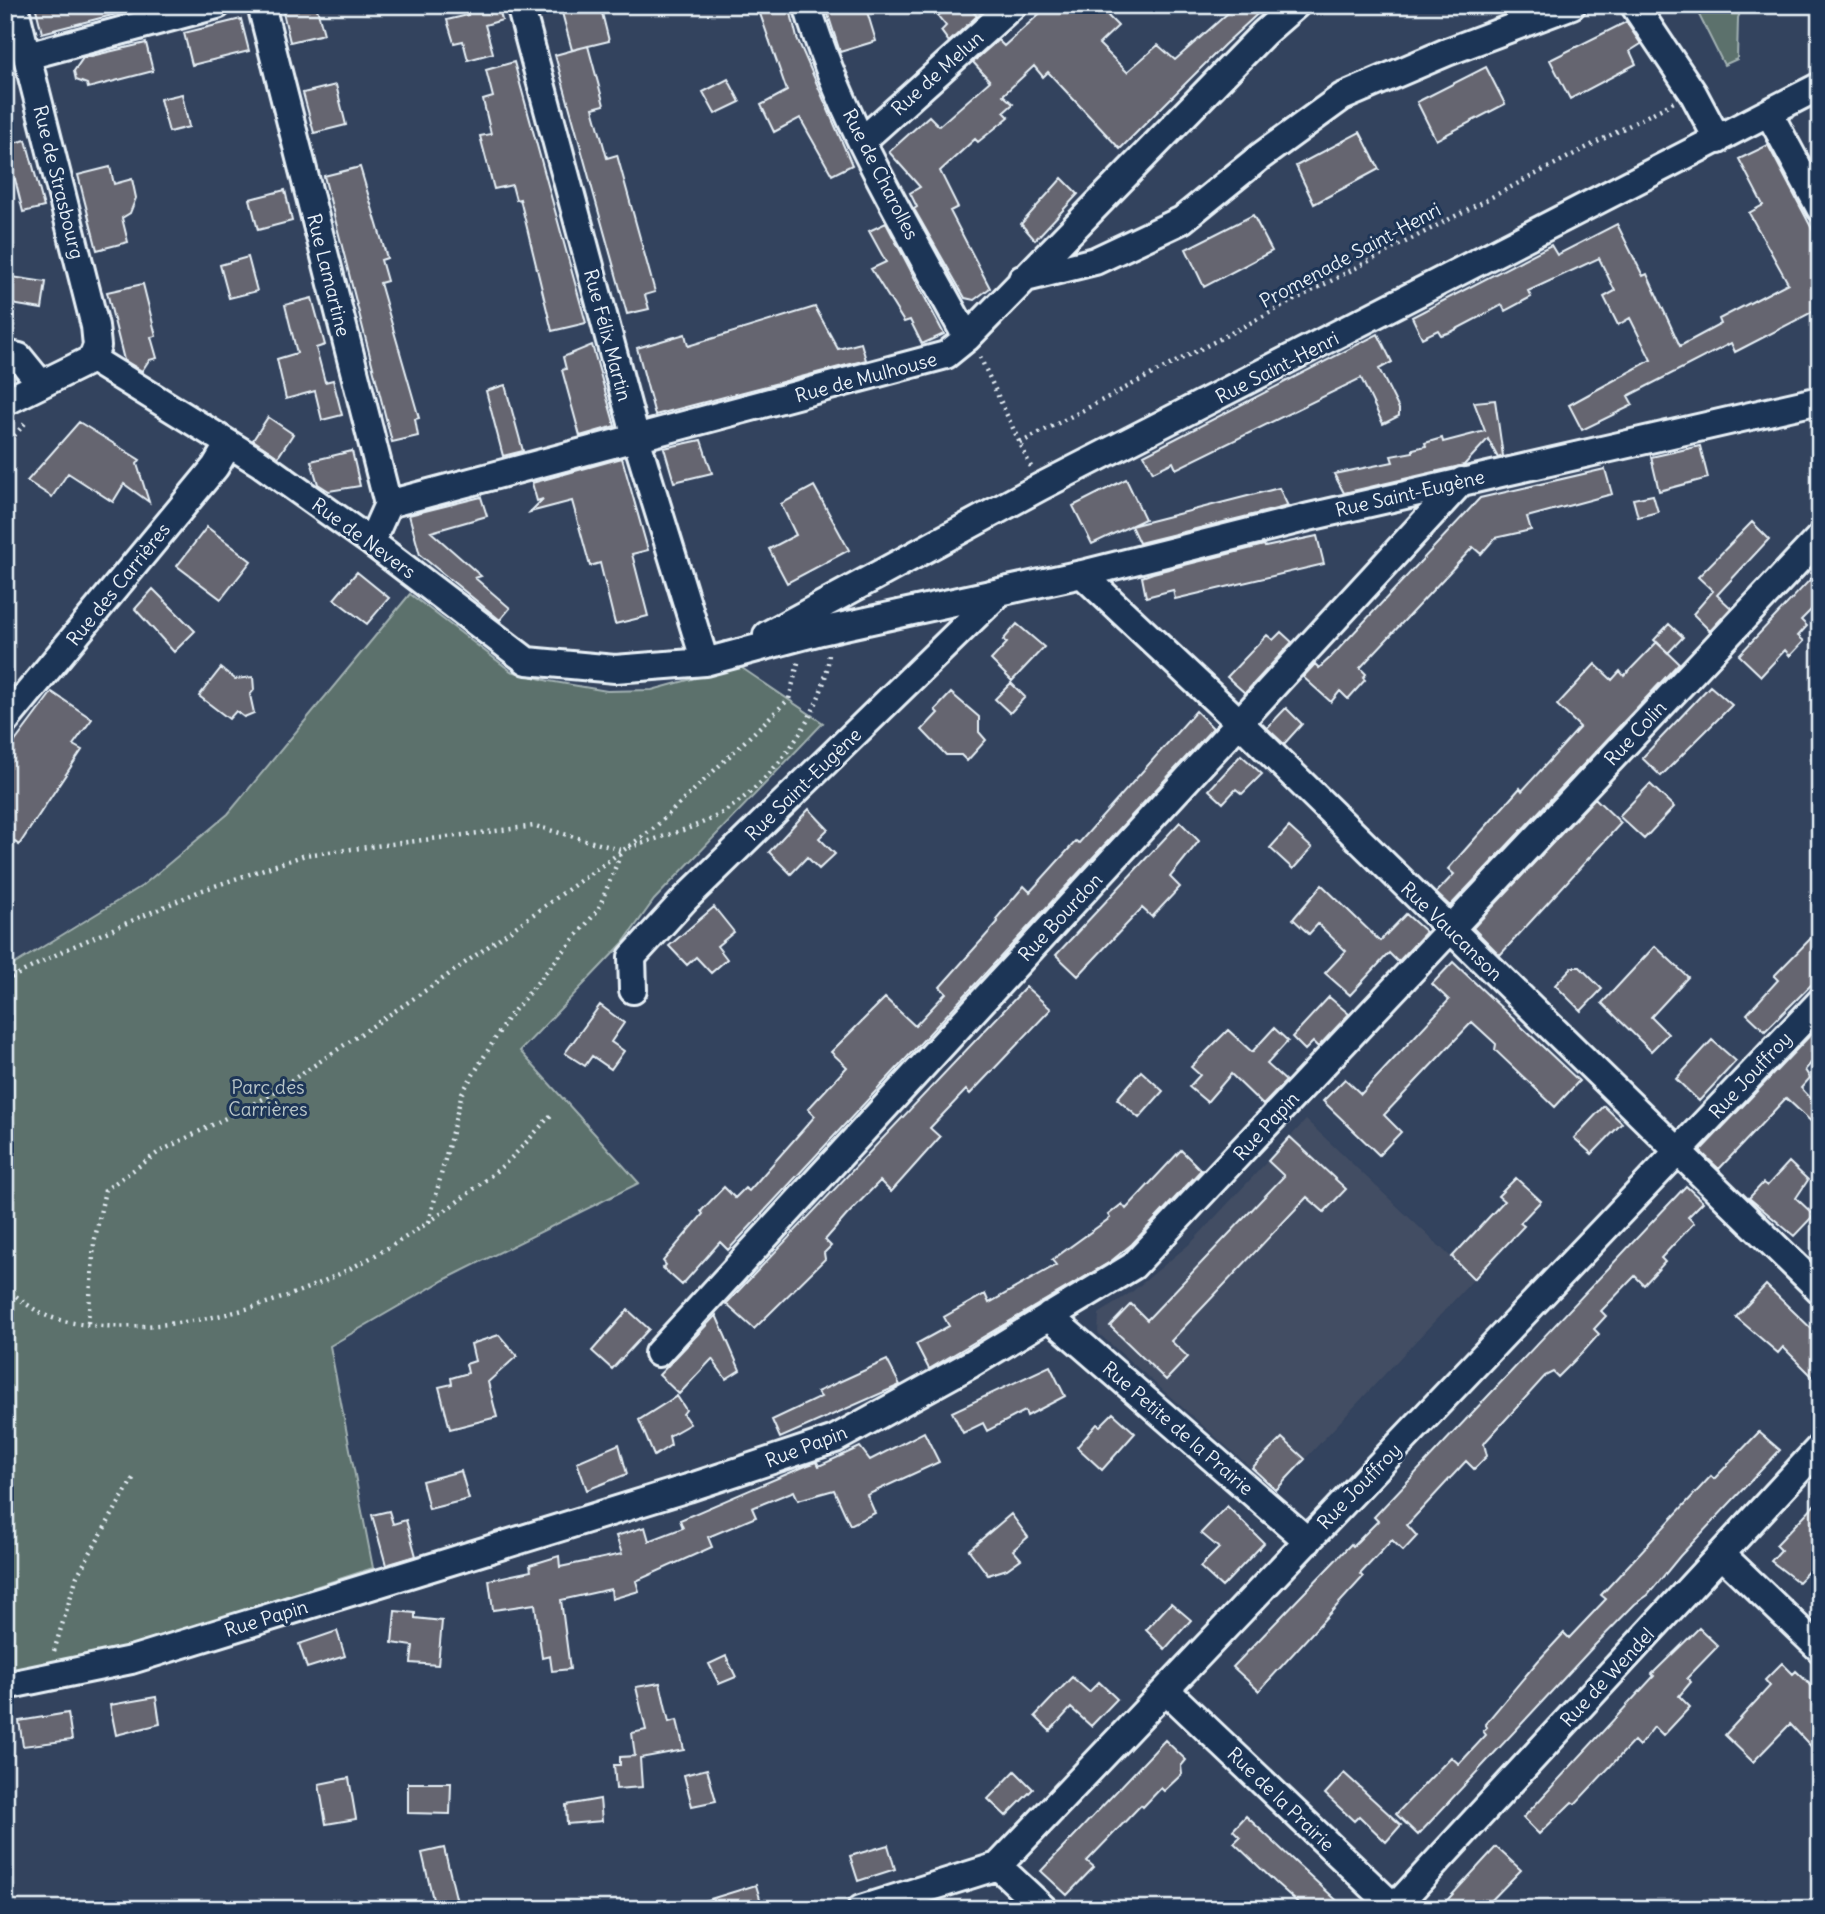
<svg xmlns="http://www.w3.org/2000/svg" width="1825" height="1914" font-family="Delius,sans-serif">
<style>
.built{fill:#424d63}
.green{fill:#5b716c;stroke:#a2b1b2;stroke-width:2}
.building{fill:#65656f;stroke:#e8f1f8;stroke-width:2}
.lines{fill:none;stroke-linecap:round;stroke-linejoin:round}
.street-casing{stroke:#e8f1f8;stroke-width:32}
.path{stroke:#e8f1f8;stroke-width:4.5;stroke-dasharray:2 5;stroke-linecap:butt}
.street{stroke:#1d3557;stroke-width:26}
.labels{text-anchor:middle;stroke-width:6;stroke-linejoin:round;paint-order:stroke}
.street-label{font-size:19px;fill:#e8f1f8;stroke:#1d3557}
.park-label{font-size:19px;fill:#b7c4c7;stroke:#1d3557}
</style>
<rect width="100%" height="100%" fill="#33435e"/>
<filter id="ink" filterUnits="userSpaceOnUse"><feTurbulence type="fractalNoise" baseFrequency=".0143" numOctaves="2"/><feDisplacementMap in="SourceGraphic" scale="14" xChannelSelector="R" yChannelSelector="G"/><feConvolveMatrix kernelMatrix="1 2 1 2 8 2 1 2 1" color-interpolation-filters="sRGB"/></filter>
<g filter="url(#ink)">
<path class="built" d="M1306 1120 1474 1279 1276 1490 1098 1333 1099 1314 1133 1291 1192 1242Z"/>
<path class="green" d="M1694 5H1743L1738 18 1737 59 1724 65Z
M410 594 511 671 549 681 607 691 652 690 739 666 823 723 654 900 623 943 520 1051 639 1183 444 1280 330 1346 373 1568 134 1646 5 1672V970L142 886 228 814Z"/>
<path class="building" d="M35 5H123L124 12 42 33Z
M293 5H316L324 34 290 42 282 8Z
M466 5H498L502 20 485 25 493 53 468 60 463 41 454 43 447 20 468 15Z
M560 5H600L609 41 572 50Z
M757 5H789L797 38 852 165 832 175 800 118 774 132 761 105 787 91Z
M825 5H865L876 41 840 52Z
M949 5H967L977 16 949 42 941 31 946 26 938 16Z
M1049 5H1119L1108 16 1118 26 1099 44 1127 72 1158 45 1175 60 1237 5H1267L1224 45 1120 149 1048 72 1043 77 1034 66 1003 95 1013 104 1004 112 1009 117 978 142 975 139 940 171 958 207 950 211 990 288 974 300 965 298 914 209 917 207 910 193 920 187 889 152 929 116 939 126 990 81 973 62 998 40 1004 46Z
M241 19 249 51 192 65 184 33Z
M1626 22 1641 44 1630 51 1636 64 1570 99 1550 60Z
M146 43 153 71 88 88 87 84 76 80 74 71 83 58Z
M588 46 604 105 593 108 607 158 617 155 655 292 645 295 649 309 627 314 555 55Z
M514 62 586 323 552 331 520 199 516 200 512 185 494 189 480 136 491 134 483 100 493 97 486 70Z
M1486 67 1505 104 1436 140 1417 102Z
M728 79 740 102 715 114 703 92Z
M336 85 346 125 314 133 303 93Z
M182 94 189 127 169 132 160 99Z
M1360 132 1379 169 1314 204 1296 166Z
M26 140 44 207 23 212 15 179 5 182V145Z
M1768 145 1820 244V308L1735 352 1731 343 1628 396 1633 405 1582 430 1569 405 1651 360 1630 318 1618 325 1604 297 1615 291 1599 258 1528 291 1531 297 1505 311 1502 305 1451 332 1441 335 1438 330 1422 338 1412 317 1551 245 1557 255 1617 224 1643 276 1647 274 1680 346 1721 324 1719 319 1788 283 1749 213 1763 205 1739 159Z
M110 167 114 184 132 179 136 198 130 213 122 218 128 242 97 250 78 175Z
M360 167 387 258 381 260 387 281 380 283 419 418 415 419 418 436 392 442 324 176Z
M1062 178 1078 194 1035 240 1021 224Z
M285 190 292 221 258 230 250 199Z
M1253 215 1272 251 1204 287 1186 249Z
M886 223 944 334 922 344 910 320 904 322 871 269 886 262 869 231Z
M248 257 257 291 229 298 220 265Z
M5 276 46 282 42 309 5 303Z
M143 284 156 336 151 337 157 358 149 360 142 371 124 360 107 292Z
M312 298 325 345 316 348 325 382 333 380 342 415 322 420 315 391 286 399 277 359 297 353 285 305Z
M815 307 838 349 861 343 866 360 655 415 637 348 685 334 688 346Z
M1378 334 1392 362 1379 369 1399 409V416L1383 424 1361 378 1176 469 1173 462 1153 472 1144 455Z
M592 345 615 426 580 436 562 370 566 369 563 357Z
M505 385 523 451 503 456 486 391Z
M1495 400 1503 456 1498 458 1488 439 1464 465 1344 493 1334 474 1393 462 1391 456 1413 452V449L1426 446 1425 443 1442 438 1443 442 1485 431 1474 402Z
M268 417 293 434 278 457 253 440Z
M79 422 140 460 137 464 149 502 124 484 113 502 68 473 52 497 27 481Z
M701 440 712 473 674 482 664 448Z
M1700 446 1708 478 1659 491 1651 457Z
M352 451 360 486 329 491 318 484 311 461Z
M622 458 648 550 632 554 648 616 615 624 600 563 590 566 572 501 530 512 543 499 537 501 532 483Z
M1605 469 1612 494 1527 517 1531 530 1495 538 1481 554 1473 547 1360 668 1366 674 1363 678 1365 680 1348 699 1340 691 1331 702 1303 677 1315 664 1319 668 1332 656 1480 498Z
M1126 479 1145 519 1092 544 1073 506Z
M814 486 849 550 787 583 769 549 796 535 781 504Z
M1279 488 1288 506 1139 543 1131 526Z
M1653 495 1658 512 1638 517 1633 499Z
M481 497 487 516 431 532 481 576 475 578 510 608 500 620 420 555 409 515Z
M1752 522 1769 539 1717 595 1731 608 1710 631 1693 614 1713 591 1698 577Z
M207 527 251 561 221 599 177 566Z
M1317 536 1324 564 1175 599 1173 590 1146 597 1142 577 1153 573 1264 545 1265 547Z
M1820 569V601L1801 620 1807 626 1798 636 1804 641 1790 656 1785 650 1761 676 1739 655Z
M357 572 389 598 367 624 334 599Z
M153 589 195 631 174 652 135 609Z
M1017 624 1044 647 1012 681 991 660 1007 643 1003 640Z
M1669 624 1683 637 1668 653 1654 640Z
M1281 632 1292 642 1245 693 1227 677 1267 635 1273 640Z
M1657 642 1679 663 1450 906 1436 893 1454 874 1448 869 1520 788 1522 791 1580 727 1557 705 1595 664 1612 680 1620 671 1624 676Z
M221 668 235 679 253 677 254 690 250 695 254 713 244 717 236 711 229 719 199 696Z
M1011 683 1025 697 1010 713 995 699Z
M1710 686 1732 705 1661 776 1642 758Z
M52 692 92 719 73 745 82 750 19 845 5 834V755Z
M951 693 979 717V732L986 740 967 761 961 755H946L922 730 938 713 935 710Z
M1286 708 1302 724 1284 744 1267 728Z
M1196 711 1213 728 745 1232 728 1250 720 1242 682 1285 663 1268 666 1265 663 1261 703 1214 701 1211 724 1187 735 1198 745 1188 749 1191 815 1116 808 1109 847 1067 831 1052 885 998 915 1026 946 993 940 987 998 922 996 919 1024 886 1030 892 1076 841 1079 843Z
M1241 755 1262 774 1242 794 1236 789 1223 803 1209 790Z
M1650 784 1674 807 1644 839 1619 816Z
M1595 798 1621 823 1500 955 1473 928Z
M809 809 828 829 819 838 835 854 819 869 807 857 791 874 769 852Z
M1180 822 1199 841 1170 877 1180 887 1152 917 1142 908 1078 976 1056 955Z
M1289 827 1312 848 1293 869 1270 848Z
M1322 885 1380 941 1406 914 1426 932 1398 962 1389 953 1350 995 1325 973 1346 951 1318 924 1309 934 1293 919Z
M714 907 734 932 717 946 727 959 711 973 696 957 687 965 669 946Z
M1820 929V976L1765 1031 1747 1014 1778 980 1774 976Z
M1655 946 1688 977 1651 1017 1668 1034 1651 1051 1602 1003Z
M1453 962 1579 1081 1555 1107 1495 1050 1496 1044 1472 1022 1384 1115 1401 1132 1379 1155 1323 1101 1345 1079 1361 1094 1391 1062 1449 1000 1432 984Z
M1572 967H1580L1602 989 1581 1011 1555 985Z
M1026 987 1051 1009 970 1094 966 1090 930 1128 940 1137 891 1192 880 1181 847 1215 825 1240 831 1246 824 1253 825 1259 754 1329 726 1304Z
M1329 997 1349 1014 1318 1047 1313 1042 1305 1050 1292 1037Z
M600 1005 624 1023 611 1042 624 1051 611 1069 592 1056 585 1066 565 1053Z
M1820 1025V1053L1805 1070 1810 1078 1801 1088 1820 1108V1122L1816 1126 1786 1098 1719 1169 1700 1151Z
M1274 1028 1288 1041 1267 1064 1286 1081 1263 1105 1231 1074 1207 1102 1189 1087 1200 1075 1191 1067 1228 1030 1252 1052Z
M1712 1040 1736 1061 1699 1101 1676 1079Z
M1141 1071 1163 1091 1139 1118 1117 1099Z
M1604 1106 1622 1123 1592 1154 1574 1138Z
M1290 1137 1346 1189 1324 1212 1307 1197 1171 1341 1188 1357 1166 1380 1110 1326 1131 1304 1147 1320 1284 1176 1268 1161Z
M1181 1150 1201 1170 1132 1244 1110 1262 929 1369 916 1344 949 1326 944 1317 985 1294 989 1303 1056 1265 1052 1260 1110 1218 1108 1215 1122 1204 1126 1209Z
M1789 1162 1808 1180 1796 1198 1814 1215 1794 1236 1749 1198 1763 1183 1767 1186Z
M1516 1178 1541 1201 1520 1223 1524 1226 1474 1279 1452 1257 1504 1201 1498 1196Z
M1686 1186 1703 1202 1688 1217 1694 1223 1661 1258 1665 1262 1644 1285 1635 1276 1601 1311 1606 1316 1594 1329 1599 1334 1583 1352 1558 1377 1553 1372 1545 1376 1487 1440 1484 1444 1487 1456 1474 1469 1466 1461 1407 1525 1417 1536 1403 1551 1392 1540 1360 1574 1363 1577 1259 1691 1233 1667 1351 1544 1353 1546 1378 1521 1374 1517Z
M1766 1285 1820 1337V1384L1783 1347 1778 1353 1736 1317Z
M628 1310 649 1329 612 1369 592 1351Z
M716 1315 740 1370 726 1379 712 1359 679 1394 659 1375Z
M499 1335 517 1356 488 1382 497 1417 450 1429 439 1387 452 1384 451 1378 468 1373 466 1364 475 1361 471 1344Z
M887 1360 900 1385 780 1438 772 1420 821 1397 817 1392Z
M1050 1366 1065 1396 1027 1416 1025 1411 987 1431 983 1423 963 1433 952 1412Z
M677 1396 686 1410 683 1414 690 1424 669 1436 671 1445 654 1456 639 1420Z
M1113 1413 1135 1433 1102 1470 1077 1447 1097 1424 1100 1426Z
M924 1432 939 1462 867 1495 875 1513 850 1525 834 1490 798 1500 794 1491 752 1508 756 1517 708 1537 712 1547 636 1581 639 1591 612 1599 611 1589 561 1600 570 1669 552 1671 550 1656 542 1658 535 1604 493 1610 489 1580 531 1571 530 1565 559 1556 560 1567 622 1554 616 1536 645 1527 649 1541 683 1528 680 1520 808 1465 817 1462 819 1466 860 1447 870 1460Z
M1759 1432 1780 1450 1680 1556 1648 1595 1635 1604 1594 1646 1418 1835 1396 1814 1451 1757 1459 1764 1486 1735 1483 1731 1487 1727 1485 1724 1538 1661 1564 1633 1569 1638 1606 1599 1601 1595 1711 1476 1714 1479Z
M1282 1438 1305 1459 1276 1490 1252 1468Z
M619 1444 627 1474 587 1490 577 1462Z
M461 1471 469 1499 429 1509 422 1481Z
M1820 1499V1559L1798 1582 1771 1561 1781 1550 1776 1545Z
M1227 1506 1264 1543 1222 1587 1200 1567 1219 1548 1201 1533Z
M389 1511 393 1524 406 1520 416 1556 386 1565 372 1515Z
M1011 1514 1028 1537 1013 1550 1021 1559 1007 1569 988 1575 969 1550Z
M1171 1603 1191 1620 1165 1649 1146 1630Z
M395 1611 415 1613V1618L442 1621 438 1665 411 1663 413 1646 392 1643Z
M1699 1628 1718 1646 1687 1678 1691 1682 1679 1696 1690 1707 1663 1736 1654 1727 1639 1746 1634 1741 1575 1804 1572 1802 1539 1834 1523 1818 1654 1676 1652 1674Z
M337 1631 345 1656 307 1668 299 1644Z
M726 1656 736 1677 719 1684 709 1664Z
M1782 1663 1793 1674 1796 1671 1820 1694V1756L1790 1724 1753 1762 1725 1735 1770 1686 1765 1680Z
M1072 1677 1089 1692 1099 1682 1117 1699 1091 1726 1071 1708 1050 1731 1035 1716Z
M660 1683 669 1722 677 1720 684 1750 640 1758 642 1787 616 1789 614 1765H620V1757L635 1756 632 1733 646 1730 636 1687Z
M156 1697 160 1724 116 1735 110 1705Z
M68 1713 72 1740 23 1746 19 1721Z
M1165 1740 1186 1760 1181 1766 1182 1774 1164 1791 1161 1788 1143 1807 1141 1805 1087 1861 1094 1867 1067 1895 1041 1871Z
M707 1769 716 1801 692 1806 684 1775Z
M1015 1771 1033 1789 1006 1816 988 1799Z
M1344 1773 1401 1825 1386 1842 1359 1816 1354 1821 1325 1794Z
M349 1778 356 1819 326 1824 319 1784Z
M408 1783H451L450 1814 408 1813Z
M600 1799 602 1821 567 1824 566 1805Z
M1246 1816 1294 1861 1346 1909H1305L1275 1882 1234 1843 1240 1837 1233 1830Z
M888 1845 895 1869 858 1881 850 1856Z
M1496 1847 1521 1870 1483 1909H1439Z
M444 1848 457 1902 435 1908 422 1853Z
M756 1885 763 1909H694V1904Z"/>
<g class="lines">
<g class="street-casing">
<path id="street" d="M14 5 95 326 97 346 92 359
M261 5 388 504 371 542
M520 5 636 438 705 662
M807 5C842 123 909 230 967 338
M1634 5 1693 93 1718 140
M27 56 217 5
M1769 113 1820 208
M862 141 1013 5
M1022 279 1095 261 1182 220 1261 156 1342 97 1447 52 1572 5
M5 354 19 357 41 384
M92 359 260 463 371 542 527 661 615 669 705 662 821 631 1082 574 1309 517 1820 400
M5 402 92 359
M388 504 946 355 967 338 1264 33 1296 5
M1082 574 1239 722 1820 1290
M767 635 1040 487 1820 86
M5 721 215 467 228 445
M633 990 632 957 685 899 1000 592
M1049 1316 1308 1541
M658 1353 1462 481
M1721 1554 1820 1649
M5 1686 131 1660 688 1488 835 1439 971 1364 1133 1266 1820 537
M1166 1690 1396 1909
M998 1866 1044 1909
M1395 1907 1820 1447
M861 1909 998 1866 1820 1002"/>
</g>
<path class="path" d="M980 357 1031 467
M1020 443 1674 102
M5 446 28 420
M629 848C656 838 685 831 711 819 765 793 827 713 829 652
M5 981 65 950 200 891 305 855 535 826 621 850
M429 1222 462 1093 507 1019 598 910 622 851
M5 1288C18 1297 31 1309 45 1315 72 1327 115 1327 144 1326 280 1318 397 1254 500 1168 519 1152 535 1132 552 1114
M88 1323 94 1243 105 1190 159 1152 267 1097 441 980 653 829 789 699 799 659
M54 1651 77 1576 135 1475"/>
<use href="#street" class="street"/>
</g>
</g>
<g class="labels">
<g class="street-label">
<text transform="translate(937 73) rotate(-42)" y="7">Rue de Melun</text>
<text transform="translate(881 174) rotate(63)" y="7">Rue de Charolles</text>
<text transform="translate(59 182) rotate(76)" y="7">Rue de Strasbourg</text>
<text transform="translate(1350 255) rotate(-28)" y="7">Promenade Saint-Henri</text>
<text transform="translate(329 275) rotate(76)" y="7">Rue Lamartine</text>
<text transform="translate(608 335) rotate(75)" y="7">Rue Félix Martin</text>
<text transform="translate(1277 367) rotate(-27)" y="7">Rue Saint-Henri</text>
<text transform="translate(866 377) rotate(-15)" y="7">Rue de Mulhouse</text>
<text transform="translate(1410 493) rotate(-13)" y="7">Rue Saint-Eugène</text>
<text transform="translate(364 538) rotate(36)" y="7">Rue de Nevers</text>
<text transform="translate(118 584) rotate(-51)" y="7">Rue des Carrières</text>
<text transform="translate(1635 733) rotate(-47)" y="7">Rue Colin</text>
<text transform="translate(803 784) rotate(-44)" y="7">Rue Saint-Eugène</text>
<text transform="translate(1060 917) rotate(-47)" y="7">Rue Bourdon</text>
<text transform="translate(1452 931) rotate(44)" y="7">Rue Vaucanson</text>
<text transform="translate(1750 1075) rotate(-47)" y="7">Rue Jouffroy</text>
<text transform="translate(1266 1126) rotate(-47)" y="7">Rue Papin</text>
<text transform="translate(1178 1428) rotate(41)" y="7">Rue Petite de la Prairie</text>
<text transform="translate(806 1446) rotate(-21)" y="7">Rue Papin</text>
<text transform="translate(1359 1486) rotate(-46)" y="7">Rue Jouffroy</text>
<text transform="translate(266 1618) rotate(-17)" y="7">Rue Papin</text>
<text transform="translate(1607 1677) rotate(-47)" y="7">Rue de Wendel</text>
<text transform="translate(1281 1799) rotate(44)" y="7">Rue de la Prairie</text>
</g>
<g class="park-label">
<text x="268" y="1094">Parc des<tspan x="268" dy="22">Carrières</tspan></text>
</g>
</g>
<rect width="1825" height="1914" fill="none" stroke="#1d3557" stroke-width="28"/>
<rect x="14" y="14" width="1797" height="1886" fill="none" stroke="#e8f1f8" stroke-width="2.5" filter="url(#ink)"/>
</svg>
